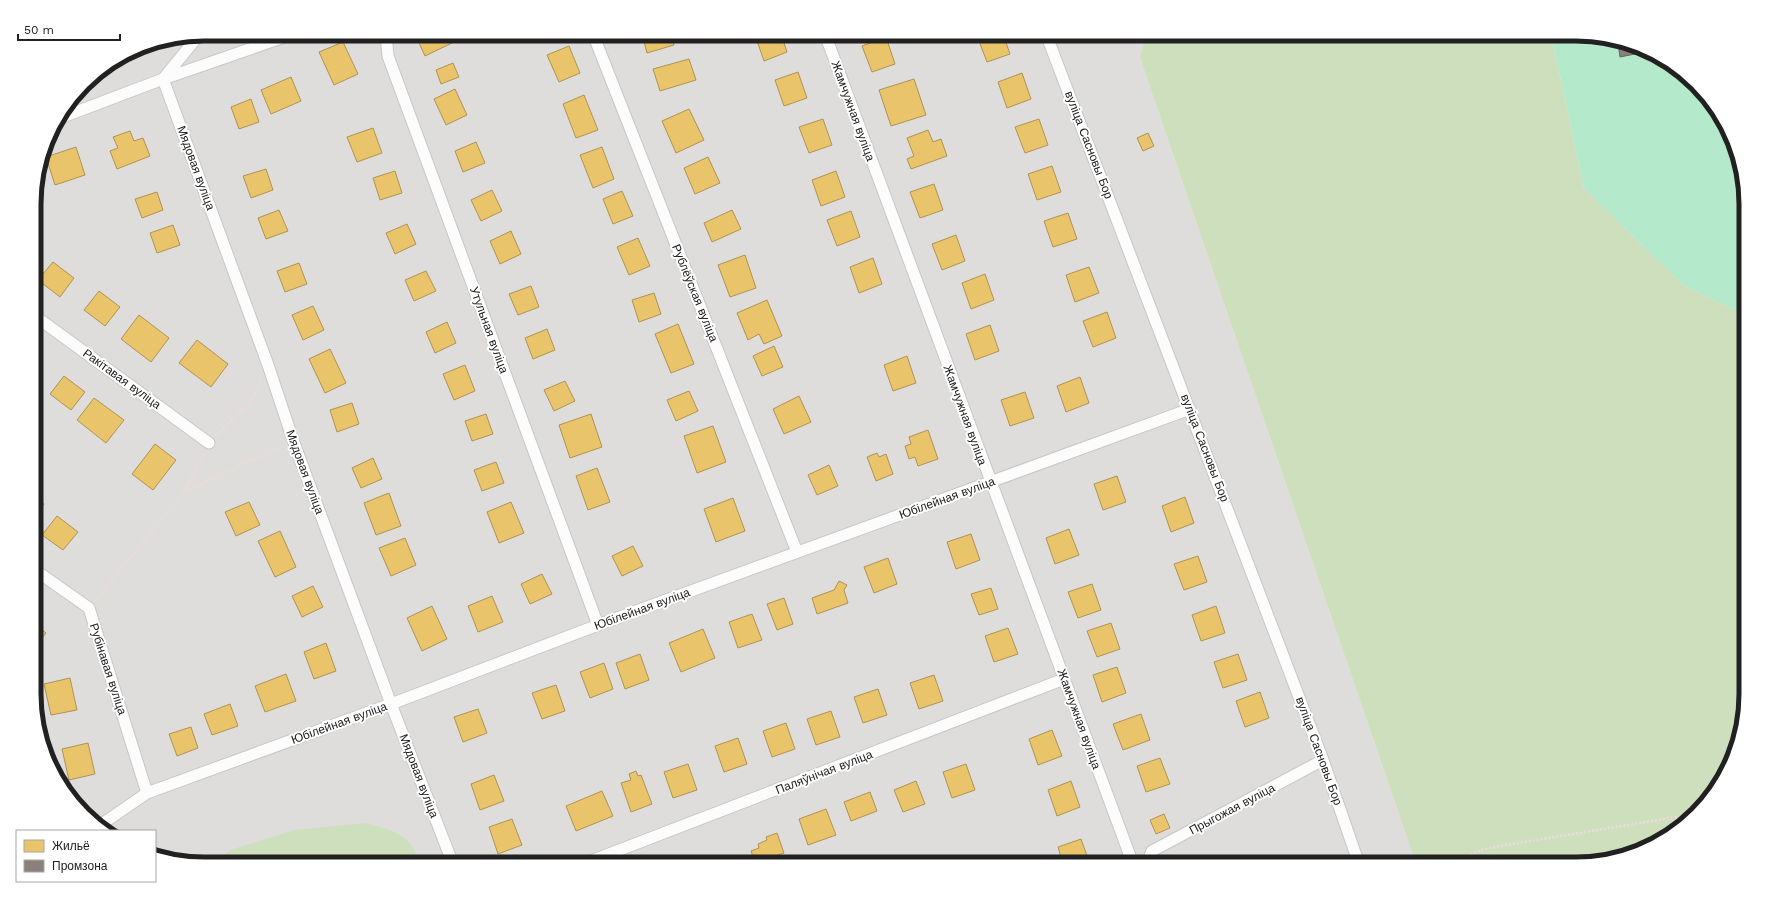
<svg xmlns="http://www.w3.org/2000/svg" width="1780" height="898" font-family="'Work Sans',sans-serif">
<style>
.residential{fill:#dfdddb}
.forest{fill:#cedfbe}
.pitch{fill:#b4e9cb}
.homes{fill:#e9c46a;stroke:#ad9354}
.industry{fill:#8a817c;stroke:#6a6461}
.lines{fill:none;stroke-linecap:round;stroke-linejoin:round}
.minor-casing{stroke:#c8c7c6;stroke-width:13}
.path{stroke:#eddadb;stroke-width:2.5;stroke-dasharray:2 2;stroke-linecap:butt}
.minor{stroke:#fdfcfc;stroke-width:11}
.labels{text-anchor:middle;stroke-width:4;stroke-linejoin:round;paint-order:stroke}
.street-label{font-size:12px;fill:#212121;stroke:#fff}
.rim{fill:none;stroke:#212121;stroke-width:5}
</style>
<rect width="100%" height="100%" fill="#f0edea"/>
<path class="residential" d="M204 34H1145L1140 58 1416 864H204L155 853V831H110L69 797 47 759 35 716 34 193 52 129 92 76 139 47Z"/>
<path class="forest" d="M1145 34H1551L1584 188 1683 285 1745 315 1746 694 1729 769 1704 806 1670 835 1630 855 1587 864H1416L1140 58Z
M364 823C390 829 414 834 419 864H216L230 850 295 830Z"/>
<path class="pitch" d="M1551 34H1576L1651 51 1688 76 1717 109 1745 182V315L1683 285 1584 188Z"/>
<path class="homes" d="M415 34H447L452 43 425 56Z
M642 34H671L674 45 647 53Z
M781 34 787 52 764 61 755 35Z
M983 34H1003L1010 54 987 62 977 36Z
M886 37 895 64 872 72 862 46Z
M343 42 358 74 334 85 319 52Z
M569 46 580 73 559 82 547 55Z
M689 59 696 80 660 91 653 69Z
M453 63 459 77 441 84 436 70Z
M798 72 807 98 784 106 775 80Z
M1022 73 1031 99 1007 108 998 82Z
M291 77 301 101 271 114 261 90Z
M914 79 926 115 891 126 879 90Z
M455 89 467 115 446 125 434 99Z
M584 95 598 130 576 138 563 104Z
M251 99 259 122 239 129 231 107Z
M689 109 704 140 676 153 662 121Z
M823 119 832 145 809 153 799 127Z
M1039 119 1048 145 1025 153 1015 127Z
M373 128 382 153 357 162 347 137Z
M928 130 933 142 941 139 947 156 911 169 907 159 914 156 907 138Z
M130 131 134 141 143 138 150 156 117 169 110 151 118 148 113 137Z
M1148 133 1154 146 1143 151 1137 138Z
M476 142 485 163 463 172 455 151Z
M76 147 85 175 55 185 46 157Z
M602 147 614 179 593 188 580 155Z
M708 157 720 183 695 194 684 168Z
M1052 166 1061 192 1037 200 1028 174Z
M266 169 273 190 251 198 243 176Z
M395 171 402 193 380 200 373 178Z
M836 171 845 197 821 206 812 180Z
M934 184 943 210 920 218 910 192Z
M492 190 502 211 481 221 471 200Z
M622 191 633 216 613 224 603 199Z
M157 192 163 210 142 218 135 199Z
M279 210 288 231 266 239 258 218Z
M732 210 741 229 712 242 704 223Z
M851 211 860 237 837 246 827 220Z
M1068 213 1077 239 1053 247 1044 221Z
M407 224 416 244 395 254 386 233Z
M173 225 180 245 157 253 150 233Z
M511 231 521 254 500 264 490 241Z
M956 235 965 261 942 270 932 244Z
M638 238 650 266 629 275 617 247Z
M745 255 756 288 730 297 718 265Z
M873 258 882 284 859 293 850 267Z
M53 262 74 278 60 297 38 280Z
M299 263 307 284 285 292 277 271Z
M1089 267 1099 293 1075 302 1066 275Z
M426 271 436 291 414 301 405 280Z
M985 274 994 300 971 309 962 283Z
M531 286 539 307 518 315 509 294Z
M99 291 120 307 105 326 84 310Z
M654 293 661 314 639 322 632 300Z
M767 300 782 336 764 344 759 334 748 340 737 313Z
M313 306 324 330 303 340 292 315Z
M1107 312 1116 338 1093 347 1083 321Z
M139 315 169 338 151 362 121 339Z
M447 322 456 343 435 353 426 332Z
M678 324 694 364 671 373 655 334Z
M990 325 999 351 975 360 966 334Z
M547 329 555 350 533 359 525 338Z
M197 340 228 364 211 387 179 363Z
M774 346 783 367 762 376 753 356Z
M330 349 346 383 325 393 309 359Z
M35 351 41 356 35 364Z
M907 356 916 383 893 391 884 365Z
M465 365 475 391 454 400 443 374Z
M64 376 85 392 71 410 50 394Z
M1080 377 1089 403 1066 412 1057 386Z
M565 381 575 401 554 411 544 390Z
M689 391 698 411 676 421 667 400Z
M1025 392 1034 418 1010 426 1001 400Z
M799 396 811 422 784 434 773 409Z
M94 398 124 420 106 443 77 420Z
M352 403 359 424 337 432 330 410Z
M486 414 493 434 472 441 465 421Z
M591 414 602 447 570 458 559 425Z
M713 426 726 462 697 473 684 436Z
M928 430 938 459 918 466 915 457 909 459 905 446 911 444 909 437Z
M155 444 176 460 153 490 132 474Z
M877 453 879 457 886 454 893 474 876 481 867 457Z
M373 458 382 479 361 488 352 468Z
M496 462 504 483 482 491 474 470Z
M829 465 838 486 817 495 808 475Z
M597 468 610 502 588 510 576 476Z
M1117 476 1126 502 1103 510 1094 484Z
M389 493 401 526 376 535 364 503Z
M1185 497 1194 523 1171 532 1162 506Z
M35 498 44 504 35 516Z
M733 498 745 531 716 542 704 509Z
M249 502 260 525 236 536 225 512Z
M511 502 524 533 499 543 487 512Z
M57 516 78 532 63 550 42 535Z
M1069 529 1079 555 1055 564 1046 538Z
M280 531 296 567 275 577 258 541Z
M971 534 980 560 956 569 947 542Z
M405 538 416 565 391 576 379 548Z
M633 546 643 566 622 576 612 556Z
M1198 556 1207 582 1184 590 1174 564Z
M888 558 897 584 874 593 864 567Z
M542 574 552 594 530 604 521 584Z
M839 581 847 585 844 590 848 603 817 614 812 598 834 590Z
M1092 584 1101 610 1078 618 1068 592Z
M313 586 323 607 302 617 292 596Z
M991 588 998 609 979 615 971 594Z
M492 596 503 622 478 632 468 606Z
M784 598 793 624 777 630 767 604Z
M432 606 447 639 422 651 407 618Z
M1216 606 1225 633 1201 641 1192 615Z
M752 614 762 640 738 648 729 622Z
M1111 623 1120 649 1097 657 1087 631Z
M35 624 46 633 35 647Z
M1008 628 1018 654 994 662 985 636Z
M703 629 715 658 681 672 669 643Z
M326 643 336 671 314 679 304 652Z
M640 654 649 680 625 689 616 663Z
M1238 654 1247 680 1223 688 1214 662Z
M604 663 613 689 590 698 580 672Z
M1117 667 1126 693 1102 702 1093 675Z
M286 674 296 701 265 712 255 686Z
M934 675 943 701 919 709 910 683Z
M70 678 77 710 51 715 44 684Z
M556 685 565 711 542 719 532 693Z
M878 689 887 715 863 723 854 697Z
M1260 692 1269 718 1245 727 1236 701Z
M230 704 238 726 212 735 204 714Z
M478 709 487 733 463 742 454 717Z
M831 711 840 737 816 745 807 719Z
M1141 714 1150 740 1123 750 1113 724Z
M786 723 795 749 772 757 763 731Z
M191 727 198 748 177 756 169 734Z
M1052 730 1062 756 1038 765 1029 739Z
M738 738 747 764 724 772 715 746Z
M88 743 95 774 69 780 62 749Z
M1160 758 1170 784 1146 792 1137 766Z
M688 764 697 790 673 798 664 772Z
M966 764 975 790 952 798 943 772Z
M636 771 638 776 641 775 652 804 631 812 621 783 631 780 629 774Z
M494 775 504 801 480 810 471 784Z
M916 781 925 804 903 812 894 790Z
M1071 781 1080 807 1057 816 1048 790Z
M602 791 613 816 576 831 566 806Z
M870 792 877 811 851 821 844 802Z
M826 809 836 835 808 845 799 819Z
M1164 814 1170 828 1156 834 1150 820Z
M512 819 522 845 498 854 489 827Z
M777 833 784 853 766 859 764 856 754 859 751 851 759 848 758 844 767 840 766 837Z
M1081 839 1090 864H1063L1058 847Z
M710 859 713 861 721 859 724 864H706L705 860Z"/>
<path class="industry" d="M1618 44 1650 51 1620 57Z"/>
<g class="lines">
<g class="minor-casing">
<path id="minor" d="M386 34 388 56 598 625
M593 34 797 552
M825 34 1133 864
M1046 34 1323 760 1359 864
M199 35 163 79 268 365 293 440 391 704 453 864
M60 118 163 79 293 34
M35 316 209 443
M35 570 89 608 147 793
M102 824 147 793 391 704 598 625 1190 409
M583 864 1064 679
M1147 864 1152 851 1323 760"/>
</g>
<path class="path" d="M217 435 251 401 261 380
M185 492 283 445
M96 600 184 492 204 454
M1444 864 1488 848 1695 814"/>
<use href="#minor" class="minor"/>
</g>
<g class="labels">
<g class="street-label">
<text transform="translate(853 111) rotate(70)" y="4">Жамчужная вуліца</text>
<text transform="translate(1089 145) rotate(69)" y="4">вуліца Сасновы Бор</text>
<text transform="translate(196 168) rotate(70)" y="4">Мядовая вуліца</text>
<text transform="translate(695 293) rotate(68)" y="4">Рублёўская вуліца</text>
<text transform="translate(489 330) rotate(70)" y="4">Утульная вуліца</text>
<text transform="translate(122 379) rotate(36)" y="4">Ракітавая вуліца</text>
<text transform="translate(965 415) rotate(70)" y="4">Жамчужная вуліца</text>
<text transform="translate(1205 448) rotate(69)" y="4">вуліца Сасновы Бор</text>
<text transform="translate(305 472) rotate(70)" y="4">Мядовая вуліца</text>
<text transform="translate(947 498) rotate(-20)" y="4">Юбілейная вуліца</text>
<text transform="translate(642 609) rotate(-20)" y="4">Юбілейная вуліца</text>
<text transform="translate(108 669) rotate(72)" y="4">Рубінавая вуліца</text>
<text transform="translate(1079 719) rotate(70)" y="4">Жамчужная вуліца</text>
<text transform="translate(339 723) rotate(-20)" y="4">Юбілейная вуліца</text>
<text transform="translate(1319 751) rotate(70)" y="4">вуліца Сасновы Бор</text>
<text transform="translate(824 772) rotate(-21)" y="4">Паляўнічая вуліца</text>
<text transform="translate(419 776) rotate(69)" y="4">Мядовая вуліца</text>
<text transform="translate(1232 809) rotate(-28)" y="4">Прыгожая вуліца</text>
</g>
</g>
<path d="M0 0H1780V898H0ZM204 41H1576A163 163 0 0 1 1739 204V694A163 163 0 0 1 1576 857H204A163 163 0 0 1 41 694V204A163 163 0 0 1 204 41Z" fill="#fff" fill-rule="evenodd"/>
<path class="rim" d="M204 41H1576A163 163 0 0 1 1739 204V694A163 163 0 0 1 1576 857H204A163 163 0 0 1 41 694V204A163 163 0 0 1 204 41Z"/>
<rect x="16" y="830" width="140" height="52" fill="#ffffff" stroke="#a6a6a6"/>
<rect x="24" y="840" width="20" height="12" fill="#e9c46a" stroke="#a6a6a6"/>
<text x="52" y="850" font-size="12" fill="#212121">Жильё</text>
<rect x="24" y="860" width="20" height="12" fill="#8a817c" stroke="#a6a6a6"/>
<text x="52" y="870" font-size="12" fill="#212121">Промзона</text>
<path d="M18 34v6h102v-6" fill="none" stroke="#212121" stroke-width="2"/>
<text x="24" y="34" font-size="12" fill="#212121" stroke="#ffffff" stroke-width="3" paint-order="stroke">50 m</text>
</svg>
